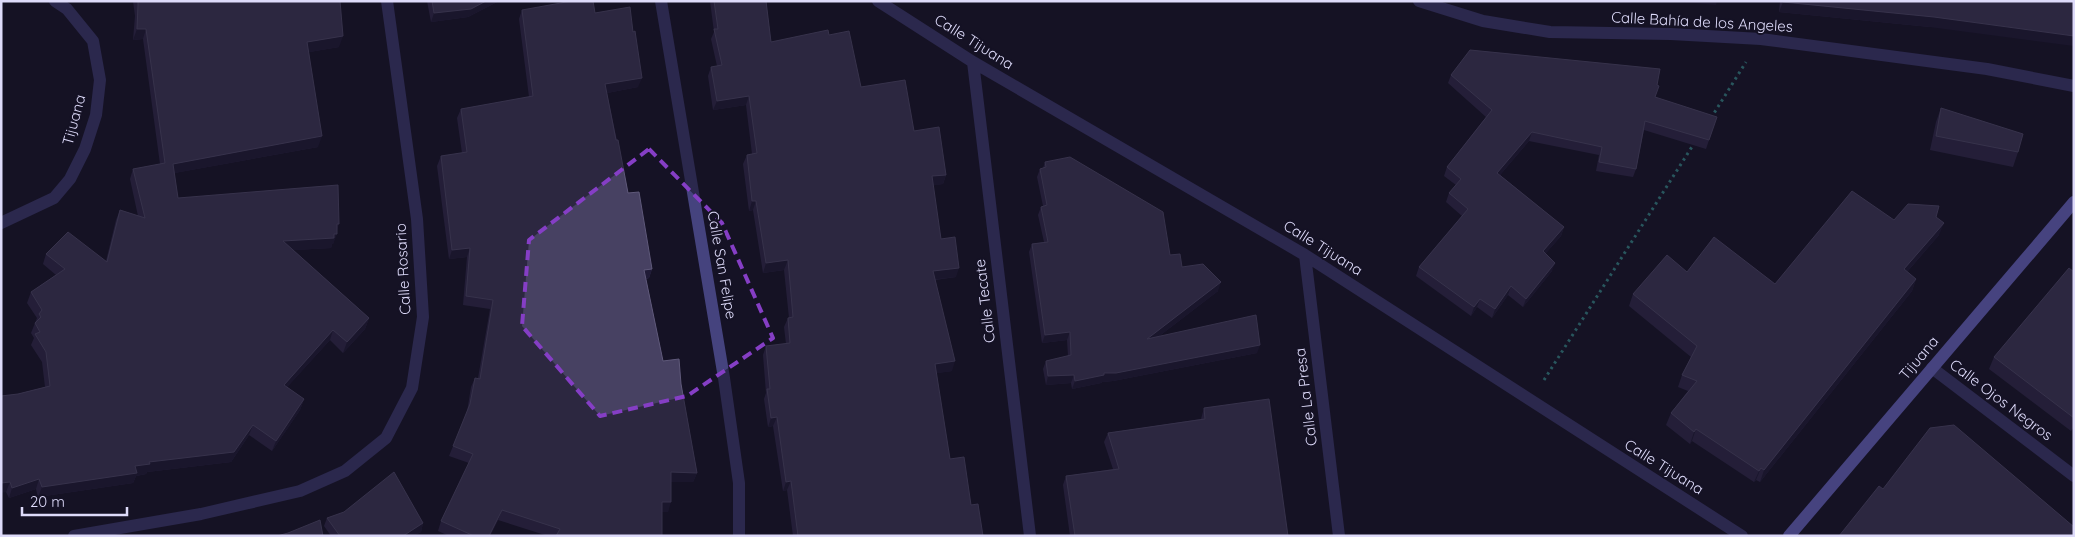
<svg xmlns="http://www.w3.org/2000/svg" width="2075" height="537" font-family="Quicksand,sans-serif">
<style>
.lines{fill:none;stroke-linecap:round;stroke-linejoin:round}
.path{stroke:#3fa9a3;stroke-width:3;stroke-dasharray:2.5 4;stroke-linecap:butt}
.minor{stroke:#45437e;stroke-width:12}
.secondary{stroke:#807eee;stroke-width:12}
.wall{fill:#352e50}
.shaded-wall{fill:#201b37}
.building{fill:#474162;stroke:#5f597a}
.marked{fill:none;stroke:#853ec5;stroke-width:4;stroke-dasharray:10 6;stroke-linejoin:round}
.labels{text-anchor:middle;stroke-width:4;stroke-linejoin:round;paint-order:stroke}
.street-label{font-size:15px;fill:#dedbfa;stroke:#151225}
</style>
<rect width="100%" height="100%" fill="#151225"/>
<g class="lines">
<path class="path" d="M1711 118 1746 62
M1544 380 1695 142"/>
<path class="minor" d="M661 1 724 378 739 483V536
M878 1 973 62 1305 255 1742 536
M1419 1 1483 21 1550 32 1671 34 1761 39 1987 69 2074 86
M973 62 1030 536
M1 223 54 198 70 179 85 149 96 115 100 80 93 41 67 9 55 1
M1305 255 1339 536
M1932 368 2074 476
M74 536 201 514 300 491 345 471 386 438 412 388 423 317 417 219 387 1"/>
<path class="secondary" d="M1789 536 2074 202"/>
</g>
<path class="wall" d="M133 1H340L339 47 309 52 318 147 174 173 178 198 337 231 333 244H332L331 248 293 250 369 318 365 329 343 353 330 340 287 387 304 399 300 410 272 451 249 435 231 462 147 472 146 474 136 476 133 483 38 497 36 489 9 498 6 492 18 394 45 387 42 362 31 345 34 338 31 333 37 318 27 303 31 292 56 275 43 264 46 254 106 261 116 220 120 210 138 216 130 179 133 169 160 164 143 39 133 40 135 16Z
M427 1H499L468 17 431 22Z
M710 1H766L771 42 829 35 861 87 914 131 946 175 943 184 933 185 941 239 956 277 935 280 952 371 936 373 950 459 971 505 983 536H793L787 490 783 491 773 426 768 427 764 399 766 393 763 355 766 346 786 344 784 327 788 318H789L784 270 763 273 753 210 749 211 743 164 747 155 752 154 746 105 713 110 708 76 711 67 717 66 711 39 714 32Z
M1780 1H2074L1930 27 1779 12Z
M522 10 595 13 638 87 607 93 628 193 652 269 649 278 646 279 663 361 681 384 697 473 693 482H671L668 512H662V536H548L498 520 490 536H449L438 531 441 521 469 463 449 456 467 412 471 387 475 378H478L490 309 463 305 467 257 449 259 437 166 441 156 462 153 457 118 461 109 529 97 519 19Z
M1451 75 1657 85 1655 97 1709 140 1706 149 1644 130 1636 169 1633 177 1596 171 1599 155 1529 141 1500 175 1564 227 1561 236 1545 254 1552 271 1523 307 1508 295 1492 318 1477 307 1471 316 1416 276 1419 267 1462 216 1446 202 1449 193 1456 185 1444 176 1447 167 1486 117 1448 83Z
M1941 108 2018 152 2013 167 1930 150 1936 122Z
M1045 162 1170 255 1182 267 1218 291 1158 337 1257 353 1113 381 1102 382 1101 383 1072 389 1071 383 1046 385 1043 369 1046 361 1068 356 1067 340 1042 343 1029 252 1032 244 1044 242 1038 215 1041 207 1043 206 1037 177 1040 169 1043 168Z
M1936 217 1939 235 1907 272 1916 279 1912 291 1760 482 1756 480 1754 482 1692 441 1690 444 1666 425 1671 413 1688 391 1678 387 1682 375 1691 357 1629 306 1633 294 1687 272 1775 284 1894 220Z
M2074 272V427L2071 431 1989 369 1994 357Z
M1204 408 1288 536H1070L1063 485 1066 476 1113 469 1104 442 1108 433 1201 419Z
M327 518 423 523 421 532 413 536H331L324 526Z"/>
<path class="shaded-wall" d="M486 1H499L468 17 431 22 434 13Z
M1674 1H1717L1716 5Z
M1783 2 1934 17 2074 36V46L1930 27 1779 12Z
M137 29H146L143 39 133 40Z
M343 36 339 47 304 53 307 42Z
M642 78 638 87 602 94 605 84Z
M749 96 746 105 713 110 717 101Z
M1532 132 1529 141 1494 182 1497 173Z
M322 136 318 147 169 174 173 164Z
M946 175 943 184 929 186 932 176Z
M752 201H756L753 210 749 211Z
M1944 223 1939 235 1899 281 1904 269Z
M337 224H339L336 234H337L333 244H332L331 248 279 251 283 241Z
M1564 227 1561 236 1540 260 1543 251Z
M470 248 467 257 449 259 452 250Z
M788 260 784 270 763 273 766 263Z
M1555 263 1552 271 1523 307 1526 299Z
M959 268 956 277 930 280 933 271Z
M652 269 649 278 641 280 644 270Z
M1916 279 1912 291 1760 482 1764 470Z
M1221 282 1218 291 1145 347 1147 339Z
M1511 286 1508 295 1492 318 1495 309Z
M1480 299 1477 307 1471 316 1474 307Z
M369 318 365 329 343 353 347 342Z
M333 330 330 340 280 395 284 385Z
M1070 332 1067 340 1042 343 1045 335Z
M1260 345 1257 353 1113 381 1102 382 1101 383 1072 389 1075 381 1104 373Z
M955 361 952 371 932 374 935 364Z
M1074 375 1071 383 1046 385 1048 376Z
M304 399 300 410 272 451 276 441Z
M777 417 773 426 768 427 771 418Z
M253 425 249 435 231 462 147 472 146 474 136 476 133 483 38 497 42 487 135 466 149 462Z
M1696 429 1692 441 1690 444 1694 432Z
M1761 468 1756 480 1754 482 1759 471Z
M671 472 697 473 693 482H667Z
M39 479 36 489 9 498 12 488Z
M791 481 787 490 783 491 786 482Z
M10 482 6 492 1 493V483Z
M662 502H671L668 512H659Z
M502 510 498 520 490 536H489Z
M423 523 421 532 413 536H403Z"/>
<path class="building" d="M138 1H340L343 36 307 42 322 136 173 164 178 198 338 185 339 224H337V234H334V238L283 241 369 318 347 342 333 330 284 385 304 399 276 441 253 425 234 452 149 462 150 464 135 466 137 473 42 487 39 479 12 488 10 482 1 483V396L18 394 50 386 46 352 35 334 40 332 35 323 41 317 39 314 42 310 31 292 65 269 46 254 68 232 107 262 120 210 145 218 133 169 165 163 146 29H137L138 5Z
M432 1H486L471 9 434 13Z
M572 1H593L595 13 630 7 633 32 635 31 642 78 605 84 616 140H618L628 193 639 192 652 269 644 270 663 361 679 359 681 384 697 473 671 472V502H662V536H556L560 529 502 510 489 536H474L441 521 473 454 453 446 470 404 475 378 480 379 493 300 466 296 470 248 452 250 441 156 467 152 461 109 533 96 522 10Z
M714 1H766L771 42 828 30 829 35 849 31 861 87 905 80 914 131 939 127 946 175 932 176 941 239 955 237 959 268 933 271 955 361 935 364 950 459 964 457 971 505 978 504 983 536H798L791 481 786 482 777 417 771 418 767 389H770L766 346 790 343 788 318 793 317 788 260 766 263 756 201H752L747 155 757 153 749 96 717 101 711 67 722 65 714 29H718Z
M1783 1H2074V36L1934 17 1783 2Z
M1470 50 1660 69 1657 85 1659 86 1655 97 1717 117 1709 140 1645 121 1636 169 1599 162 1602 147 1532 132 1497 173 1564 227 1543 251 1555 263 1526 299 1511 286 1495 309 1480 299 1474 307 1419 267 1468 209 1449 193 1461 179 1447 167 1492 110 1451 75Z
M1941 108 2023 134 2018 152 1936 136Z
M1070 157 1163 212 1170 255 1180 254 1182 267 1203 264 1221 282 1147 339 1256 315 1260 345 1116 373H1104V375L1075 381 1074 375 1048 376 1046 361 1071 355 1070 332 1045 335 1032 244 1048 242 1041 207 1047 205 1040 169 1046 167 1045 162Z
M1852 191 1894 220 1908 204 1939 206 1936 217 1944 223 1904 269 1916 279 1764 470 1761 468 1759 471 1696 429 1694 432 1671 413 1697 381 1682 375 1697 346 1633 294 1667 255 1687 272 1714 237 1775 284Z
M2069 268 2074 272V418L1994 357Z
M1269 399 1288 536H1075L1066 476 1119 469 1108 433 1205 419 1204 408Z
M1954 425 2074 527V536H1839L1879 486 1883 489 1930 428Z
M394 472 423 523 403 536H340L327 518 344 512Z
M320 520 323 536H277L288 533Z"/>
<path d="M0 0H2075V537H0ZM649 149 722 223 773 338 687 396 600 416 522 326 529 240Z" fill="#151225" fill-opacity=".55" fill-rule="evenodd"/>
<path class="marked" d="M649 149 722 223 773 338 687 396 600 416 522 326 529 240Z"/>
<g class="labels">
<g class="street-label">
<text transform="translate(1702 22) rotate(3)" y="5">Calle Bahía de los Angeles</text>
<text transform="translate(974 42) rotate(32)" y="5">Calle Tijuana</text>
<text transform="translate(74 120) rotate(-75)" y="5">Tijuana</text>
<text transform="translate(1323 248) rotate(32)" y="5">Calle Tijuana</text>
<text transform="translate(722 265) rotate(80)" y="5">Calle San Felipe</text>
<text transform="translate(403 269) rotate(-93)" y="5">Calle Rosario</text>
<text transform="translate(985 301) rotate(-97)" y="5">Calle Tecate</text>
<text transform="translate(1919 358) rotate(-50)" y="5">Tijuana</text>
<text transform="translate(1306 397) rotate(-97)" y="5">Calle La Presa</text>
<text transform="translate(2001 400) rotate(37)" y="5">Calle Ojos Negros</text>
<text transform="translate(1664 467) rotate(32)" y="5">Calle Tijuana</text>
</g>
</g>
<rect width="2075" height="537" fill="none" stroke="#dedbfa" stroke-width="5"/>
<path d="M22 507v8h105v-8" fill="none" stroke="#dedbfa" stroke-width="2.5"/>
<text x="30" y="507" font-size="15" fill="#dedbfa" stroke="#151225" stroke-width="4" paint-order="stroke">20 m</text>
</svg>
